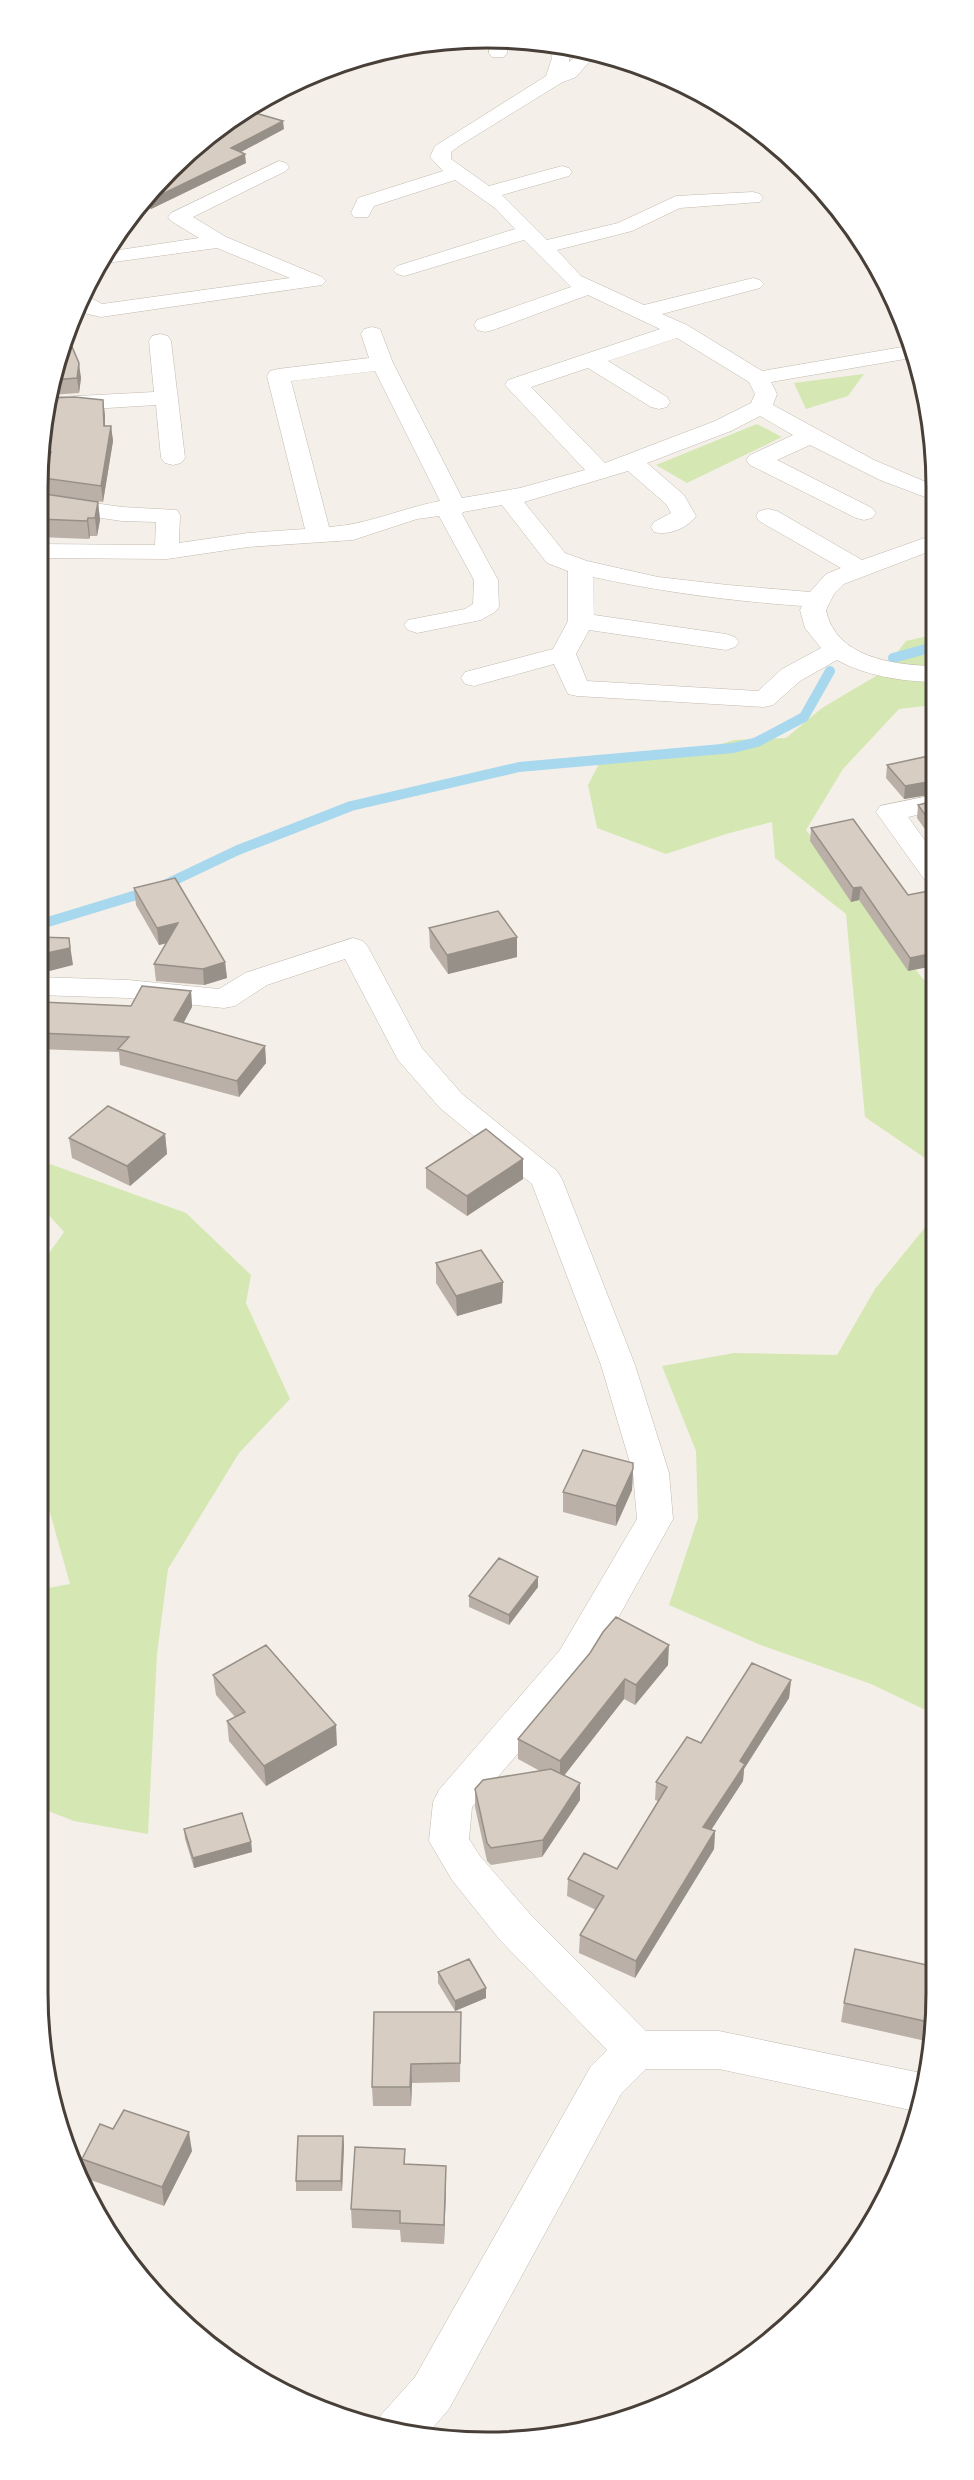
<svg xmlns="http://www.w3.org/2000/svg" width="974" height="2480" font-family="'PT Sans',sans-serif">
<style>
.green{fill:#d5e7b3}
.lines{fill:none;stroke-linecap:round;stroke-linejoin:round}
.stream{stroke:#a8d8ee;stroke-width:10}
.minor-casing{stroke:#c2b9af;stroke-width:1}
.minor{fill:#fff;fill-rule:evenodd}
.wall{fill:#bab0a7}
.shaded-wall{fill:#979088}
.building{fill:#d8cdc2;stroke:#979088;stroke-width:1.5}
.rim{fill:none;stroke:#484038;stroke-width:3}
</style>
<rect width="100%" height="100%" fill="#f4f0e9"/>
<path class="green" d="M864 374 848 396 806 409 794 383Z
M757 424 782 437 687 483 656 465Z
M933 635V705L899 709 843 769 806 830 923 979 934 983 936 1715 871 1684 758 1644 669 1605 698 1518 696 1451 662 1366 734 1353 837 1355 875 1289 927 1225 925 1158 865 1117 846 914 775 858 772 822 726 834 666 854 597 828 588 785 600 762 682 756 734 740 786 738 822 708 881 673 906 641Z
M50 1164 186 1213 251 1275 246 1303 290 1399 239 1453 168 1569 157 1654 148 1834 74 1821 38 1807V1590L70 1584 49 1509 38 1493V1269L64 1232 38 1203V1186Z"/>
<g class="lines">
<path class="stream" d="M893 658 933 647
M38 925 156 889 238 850 351 806 519 767 733 748 757 742 804 717 830 671"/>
<g class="minor-casing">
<path id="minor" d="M490 39H508L507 53 504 57H492L489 53Z
M553 44 570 47 569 62 583 49 601 52 590 61 576 77 561 83 459 146 451 152V159L489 186 562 166 569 168 572 172 569 176 502 195 547 240 618 223 676 196 753 192 760 194 763 198 760 202 680 208 632 231 557 250 581 276 644 305 753 278 760 280 764 284 760 288 662 314 687 325 762 371 908 346 911 358 771 382 777 394 773 405 874 460 933 485V500L880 480 810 445 777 460 872 508 876 513 872 518 864 520 856 518 750 465 746 460 750 455 793 435 760 416 731 431 647 463 684 495 696 516C688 528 668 536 654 532L651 527 654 522 671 513 666 504 628 471 524 502 565 553 587 561 658 577 728 585 810 592 826 574 841 568 759 521 756 516 759 511 768 509 777 511 862 560 933 535V550L844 584 834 594 826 610C835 657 893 665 933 666V682C901 681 866 676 837 660L800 681 773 705 764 707 577 696 568 694 554 664 474 686 465 684 461 678 465 672 553 649 568 621V571L547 563 502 505 463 512 462 514 498 580 499 607 495 612 481 620 417 633 408 630 404 625 408 620 465 609 473 604 474 580 439 516 417 519 353 540 248 547 167 559 38 558V544L155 545 156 522 122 521 38 509V495L122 507 177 510 180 515 179 543 248 533 305 529 267 376 270 371 278 369 369 358 361 334 364 329 372 327 380 329 393 363 462 498 520 488 585 470 505 385 508 380 660 329 588 295 493 330 485 332 477 330 474 325 477 320 571 287 524 240 411 274 404 276 397 274 393 270 397 266 515 229 495 208 455 180 374 206 368 217H354L351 213 358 198 443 171 430 157 435 146 546 76 552 58ZM677 338 749 382 755 394 751 403 715 421 605 463 531 387 588 368 651 407 659 409 667 407 670 402 667 397 608 361ZM375 371 440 501C402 508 367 525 329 527L291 381ZM593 577C662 592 731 601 802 606L800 610 805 628 821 648 782 669 758 691 587 681 576 654 589 630 726 650 735 647 739 642 735 637 726 634 594 615Z
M279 161 286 163 289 167 286 171 193 217 226 237 322 277 326 281 322 285 101 317 79 312 76 308 82 293 102 304 290 278 217 248 99 264 106 252 199 238 171 221 168 217 171 213Z
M160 334 168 336 171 341 185 458 181 463 173 465 165 463 161 458 156 405 59 411 51 409 48 405 51 399 59 397 154 392 149 341 152 336Z
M934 795V811L908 817 934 853V881L924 879 876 812 880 806Z
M353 938 363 941 368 947 422 1048 462 1094 557 1171 562 1179 635 1365 669 1473 673 1519 588 1672 472 1807 469 1839 480 1856 530 1914 646 2031H719L926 2074 920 2112 719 2069H646L621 2094 449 2409 424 2438 376 2427 381 2415 415 2377 591 2066 607 2050 500 1940 452 1880 429 1841 433 1802 439 1790 560 1650 637 1519 633 1473 601 1365 532 1184 440 1108 398 1060 345 959 267 985 235 1006 224 1008 128 998 38 995V977L128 980 219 989 245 973Z"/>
</g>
<use href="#minor" class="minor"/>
</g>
<path class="wall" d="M284 129 240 152 246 163 151 209 146 207 130 215 191 149Z
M72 334 73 348 81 378 79 393 50 395 53 370Z
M49 398 105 415V426H111L113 441 103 502 44 494 43 478 46 468H40Z
M38 493 98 502 100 520 97 536H90L89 539 38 537Z
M933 756 934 794 904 799 886 778 887 765Z
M934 801V842L917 818 918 805Z
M811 828 908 895 934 890 908 971 859 900 851 902 810 841Z
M134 888 225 962 227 978 204 985 156 981 154 964 167 943 159 945 136 905Z
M429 928 517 937V957L448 974 430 948Z
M191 991 192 1007 183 1023 265 1046 266 1063 239 1097 120 1065 119 1052 38 1049V1013L131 1006Z
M165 1134 167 1154 130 1186 72 1158 69 1138Z
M523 1159V1179L467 1216 426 1188V1168Z
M436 1263 503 1282 502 1303 457 1316 436 1283Z
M633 1469 632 1490 616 1526 563 1512V1492Z
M538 1587 509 1625 469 1607V1596Z
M590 1653 668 1665 635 1705 624 1699 564 1775 580 1800 542 1857 491 1865 487 1861 475 1807V1789L540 1771 518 1759V1739Z
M213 1675 337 1745 266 1786 229 1741 227 1721 235 1717 216 1695Z
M791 1680 789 1698 744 1769 743 1781 711 1830 715 1831 714 1849 635 1978 579 1953 580 1935 596 1910 567 1896 568 1879 617 1869 658 1801 655 1800 656 1782 701 1743Z
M184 1829 251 1842 252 1852 194 1868 185 1839Z
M438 1972 486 1998 455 2011 438 1983Z
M936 1993 930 2042 841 2022 844 2003Z
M461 2012 460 2082 412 2083 411 2106H373L372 2087Z
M113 2129 192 2151 164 2206 85 2178 82 2159Z
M343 2136 344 2146 342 2191H296V2181Z
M405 2149V2164L446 2185 444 2244 401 2242 400 2230 352 2228 351 2209Z"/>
<path class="shaded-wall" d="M283 121 284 129 232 157 231 148Z
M245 154 246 163 151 209 150 200Z
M145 198 146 207 130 215 131 213Z
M72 334 73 349 67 335Z
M79 363 81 378 79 393 77 378Z
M103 400 105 415V441L104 426Z
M111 426 113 441 103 502 101 486Z
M98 502 100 520 97 536 95 518Z
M88 518 90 536 89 539 87 521Z
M933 781 934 794 904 799 905 786Z
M861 887 859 900 851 902 853 888Z
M178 923 179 940 159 945 157 928Z
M517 937V957L448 974 447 955Z
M69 938 73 965 38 974V955Z
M934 953V966L908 971 910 958Z
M225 962 227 978 204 985 203 969Z
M191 991 192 1007 176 1037 174 1020Z
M265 1046 266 1063 239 1097 237 1081Z
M165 1134 167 1154 130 1186 127 1166Z
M523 1159V1179L467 1216V1196Z
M503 1282 502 1303 457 1316 456 1296Z
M633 1469 632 1490 616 1526V1506Z
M538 1577V1587L509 1625V1615Z
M669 1645 668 1665 635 1705 636 1685Z
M625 1679 624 1699 560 1781V1761Z
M791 1680 789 1698 744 1769 743 1781 702 1844 703 1827 740 1761Z
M336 1725 337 1745 266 1786 264 1766Z
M580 1783V1800L542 1857 543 1840Z
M715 1831 714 1849 635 1978 636 1961Z
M251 1842 252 1852 194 1868 193 1858Z
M486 1988V1998L455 2011V2001Z
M411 2064 412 2083 411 2106 410 2087Z
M189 2132 192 2151 164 2206 162 2187Z
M343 2136 344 2146 342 2191 341 2181Z
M446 2166V2185L444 2244V2225Z"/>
<path class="building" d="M245 110 283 121 231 148 245 154 150 200 144 199 191 149Z
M69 327 72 334 67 335 79 363 77 378 52 380 53 370Z
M75 397 103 400 104 426H111L101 486 43 478 51 452H42L49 398Z
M38 493 98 502 95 518H88L87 521 38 519Z
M933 755V781L905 786 887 765Z
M934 801V827L918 805Z
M853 819 908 895 934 890V953L910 958 861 887 853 888 811 828Z
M175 878 225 962 203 969 154 964 178 923 157 928 134 888Z
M498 911 517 937 447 955 429 928Z
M38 937 69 938 70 948 38 955Z
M142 986 191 991 174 1020 265 1046 237 1081 118 1049 129 1037 38 1033V1013L41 1002 131 1006Z
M108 1106 165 1134 127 1166 69 1138Z
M486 1129 523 1159 467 1196 426 1168Z
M481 1250 503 1282 456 1296 436 1263Z
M583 1450 633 1463V1469L616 1506 563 1492Z
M499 1558 538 1577 509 1615 469 1596Z
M616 1617 669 1645 636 1685 625 1679 560 1761 518 1739 590 1653 603 1632Z
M266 1645 336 1725 264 1766 227 1721 245 1712 213 1675Z
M752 1663 791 1680 740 1761 745 1764 703 1827 715 1831 636 1961 580 1935 604 1896 568 1879 584 1853 617 1869 667 1787 656 1782 687 1737 701 1743Z
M551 1769 580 1783 543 1840 491 1848 487 1843 475 1789 483 1780Z
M242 1813 251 1842 193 1858 184 1829Z
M855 1949 936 1967V1993L933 2023 844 2003Z
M469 1959 486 1988 455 2001 438 1972Z
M374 2012H461L460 2063 411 2064 410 2087H372Z
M124 2110 189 2132 162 2187 82 2159 100 2124 113 2129Z
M298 2136H343L341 2181H296Z
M355 2147 405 2149 404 2164 446 2166 444 2225 400 2223V2211L351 2209Z"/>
<path d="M0 0H974V2480H0ZM487 48H487A439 439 0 0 1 926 487V1993A439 439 0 0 1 487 2432H487A439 439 0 0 1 48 1993V487A439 439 0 0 1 487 48Z" fill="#fff" fill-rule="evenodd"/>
<path class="rim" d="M487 48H487A439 439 0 0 1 926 487V1993A439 439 0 0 1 487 2432H487A439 439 0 0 1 48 1993V487A439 439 0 0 1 487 48Z"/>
</svg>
